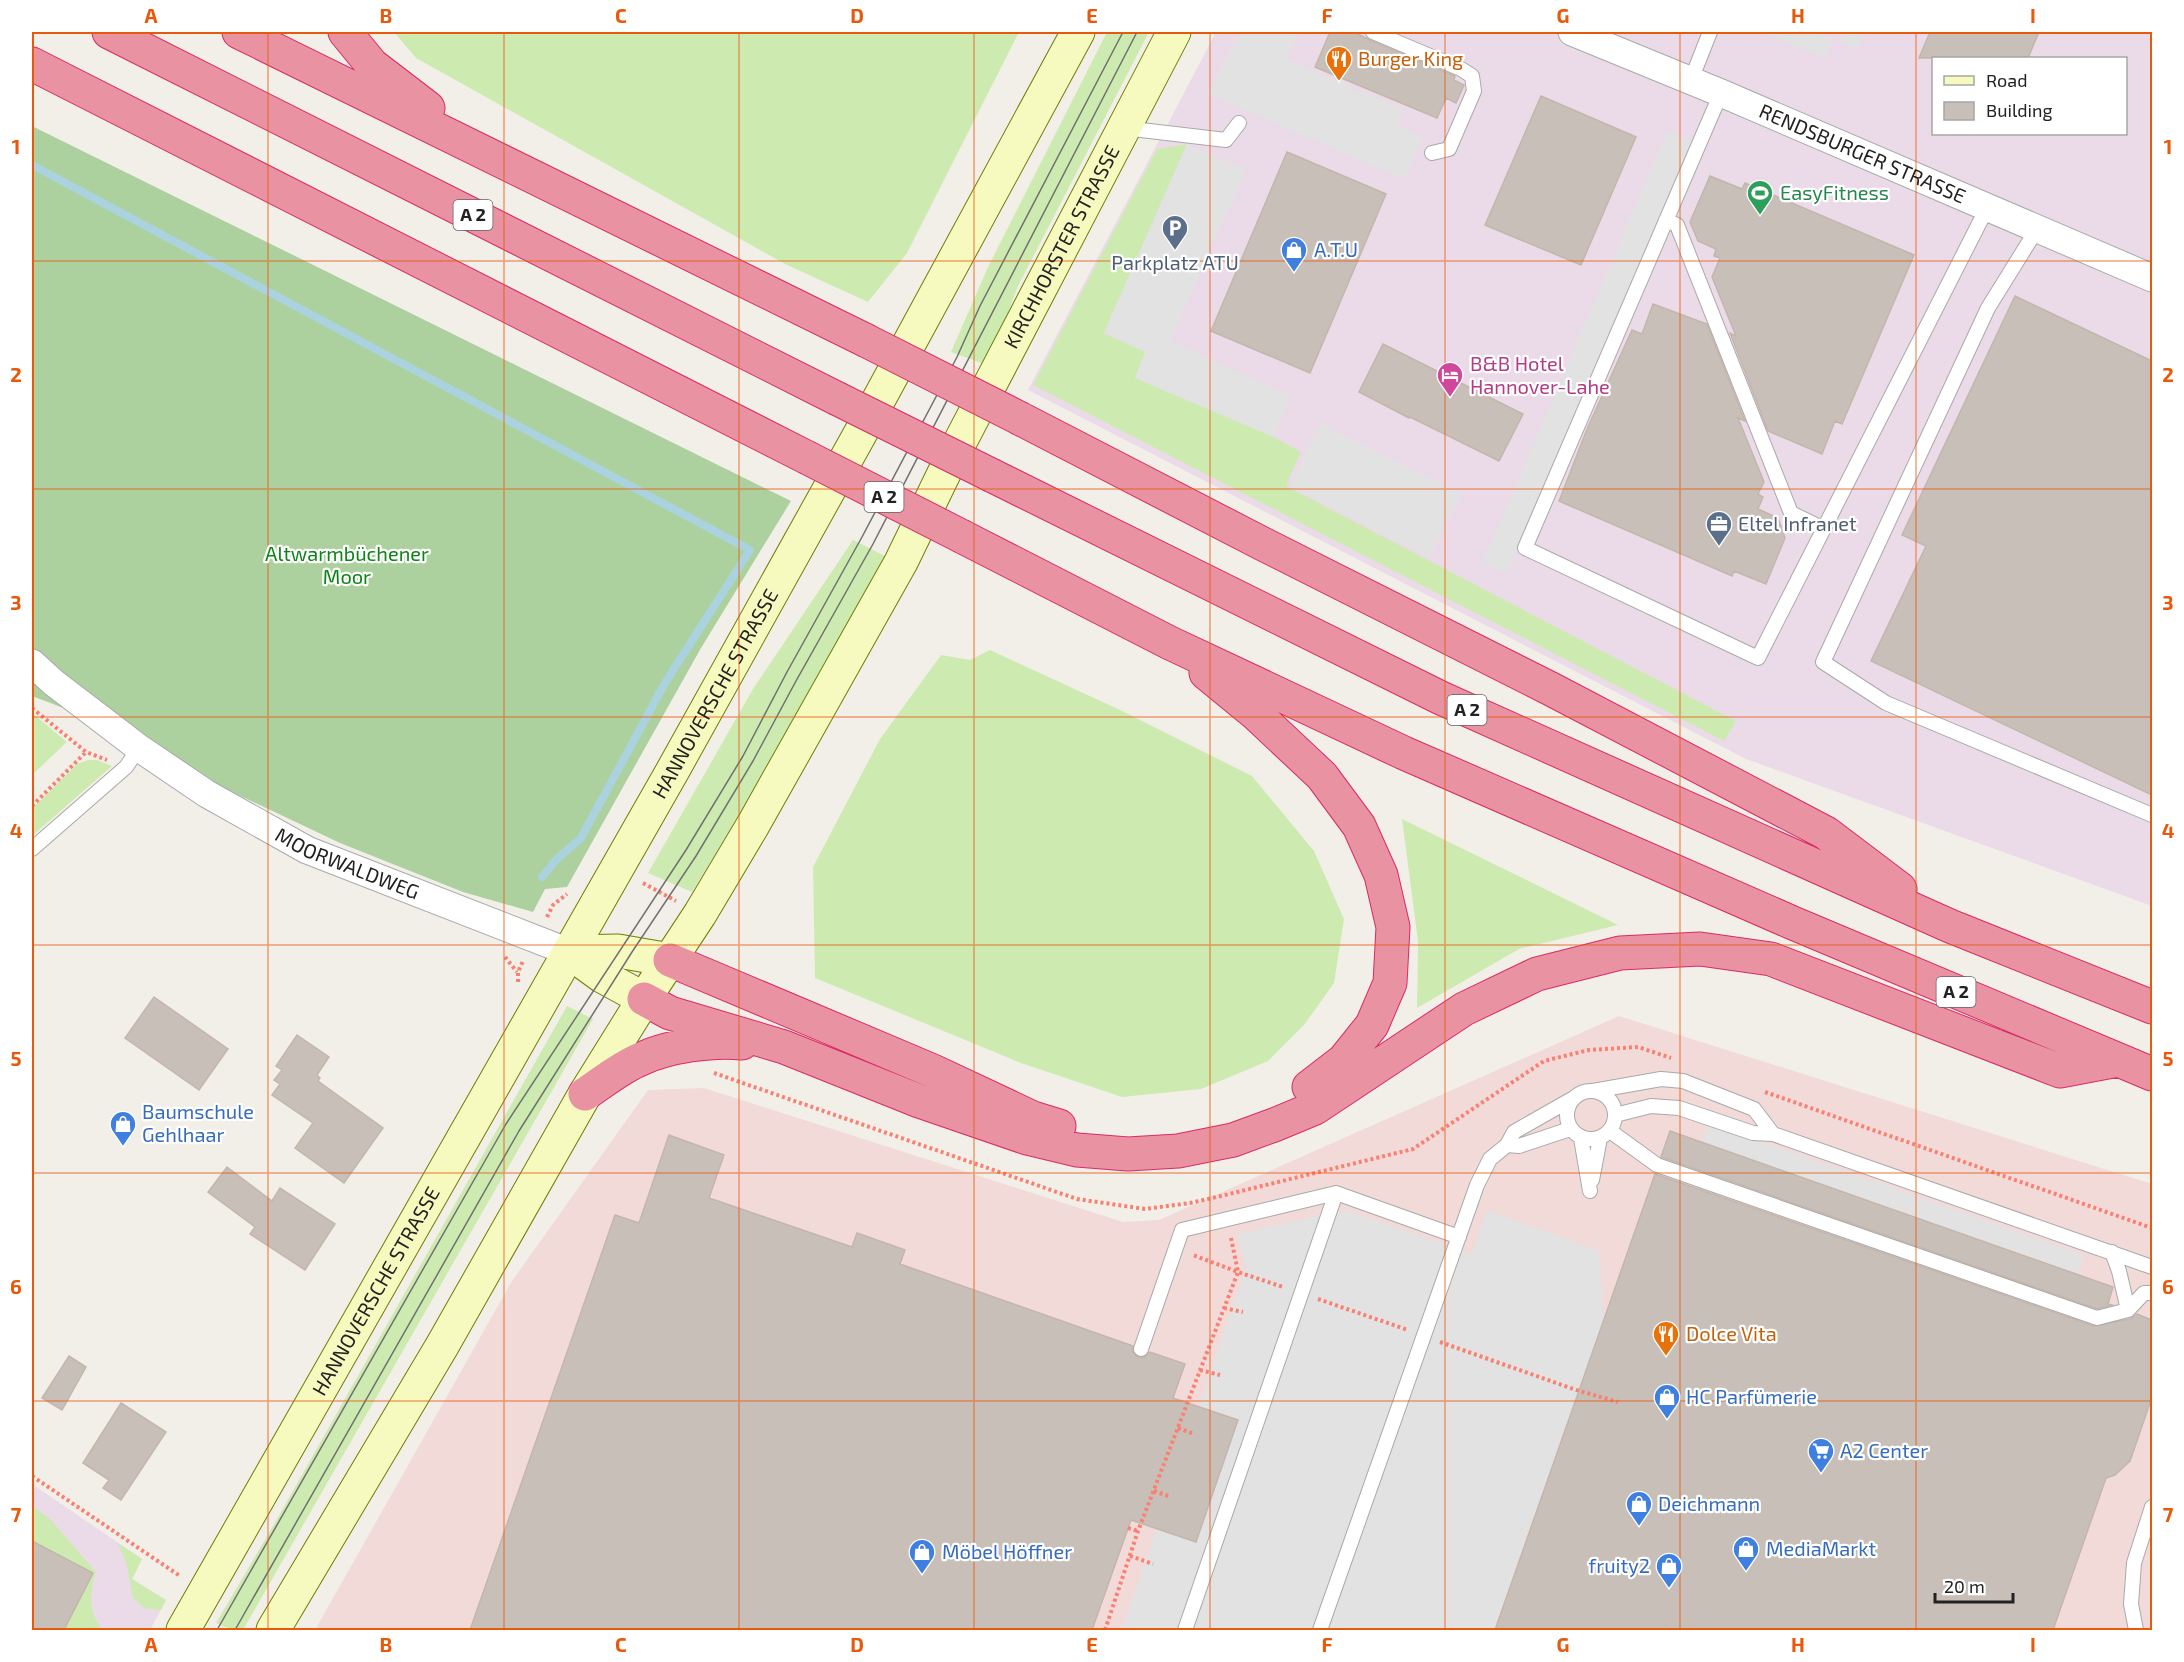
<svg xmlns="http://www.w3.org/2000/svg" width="2184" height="1662" font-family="'Exo 2',sans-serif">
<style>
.commercial{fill:#f2dad9}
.industrial{fill:#ebdbe8;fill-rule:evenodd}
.grass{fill:#cdebb0}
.forest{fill:#add19e}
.parking{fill:#e2e2e2}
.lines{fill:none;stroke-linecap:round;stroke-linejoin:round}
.stream{stroke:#aad3df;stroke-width:8}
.building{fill:#c7bfb8;stroke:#c4b6ab;stroke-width:1.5}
.service-casing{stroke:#a9a9a9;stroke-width:16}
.minor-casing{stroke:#a9a9a9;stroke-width:29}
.secondary-casing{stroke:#707d05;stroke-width:35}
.motorway-casing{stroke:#dc2a67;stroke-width:35}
.path{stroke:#fa8072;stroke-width:4;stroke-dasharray:3 3;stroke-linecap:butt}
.service{stroke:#fff;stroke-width:14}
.minor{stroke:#fff;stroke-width:27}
.secondary{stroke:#f7fabf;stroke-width:33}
.motorway{stroke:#e892a2;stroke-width:33}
.tram{stroke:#707070;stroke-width:1.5}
.motorway-bridge-casing{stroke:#dc2a67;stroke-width:35;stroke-linecap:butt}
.motorway-bridge{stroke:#e892a2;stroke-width:33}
.grid{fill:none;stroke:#e8590c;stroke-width:1.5;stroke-opacity:0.55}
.labels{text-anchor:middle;stroke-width:4.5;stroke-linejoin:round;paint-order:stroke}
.shield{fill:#fff;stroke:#646464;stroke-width:1.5}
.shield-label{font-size:18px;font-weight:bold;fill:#222}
.food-label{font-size:20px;fill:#c56008;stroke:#fff;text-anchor:start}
.street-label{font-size:20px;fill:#222;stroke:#fff}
.leisure-label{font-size:20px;fill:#27864d;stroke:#fff;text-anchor:start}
.shop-label{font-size:20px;fill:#366cbe;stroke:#fff;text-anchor:start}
.service-label{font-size:20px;fill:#4e5e75;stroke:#fff}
.hotel-label{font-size:20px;fill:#b23c85;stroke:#fff;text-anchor:start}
.park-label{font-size:20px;fill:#0c8416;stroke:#fff}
.neatline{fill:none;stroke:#e8590c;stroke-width:2}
.grid-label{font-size:20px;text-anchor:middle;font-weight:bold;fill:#e8590c}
</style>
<rect width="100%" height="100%" fill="#f2efe9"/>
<path class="commercial" d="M1619 1016 2152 1184V1630H315L512 1281 648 1090 704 1088 1123 1222 1159 1220Z"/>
<path class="industrial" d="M1216 32H2152V906L1746 759 1028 390ZM1934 58H2126V134H1934Z
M32 1484 142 1559 132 1579 166 1600 150 1630H32Z"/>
<path class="grass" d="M394 32H1019L907 253 868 302 785 264 416 58Z
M1107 32H1149L1017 288 989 366 951 352 988 267Z
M1187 144 1104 333 1146 352 1135 378 1274 437 1301 452 1286 486 1736 721 1724 741 1033 385 1157 149Z
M853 540 889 558 807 702 692 892 648 873 753 689Z
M990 650 1118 709 1252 776 1314 851 1344 919 1334 983 1304 1025 1268 1061 1201 1089 1122 1097 1021 1063 815 978 813 867 880 739 941 655 970 660Z
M32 713 67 742 32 775Z
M88 760H97L112 766 32 836V809L77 764Z
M1402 819 1618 925 1519 949 1417 1008 1418 941Z
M567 1006 593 1019 243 1630H232L216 1623 273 1526Z
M32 1506 50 1519 96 1572C89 1592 88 1613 103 1630H64L93 1573 32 1541Z
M118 1543 142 1559 132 1579 166 1600 161 1610 144 1608 133 1598 127 1566Z"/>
<path class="forest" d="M32 126 791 501 701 648 567 887 545 889 533 912 463 892 340 843 224 788 155 743 32 696Z"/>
<path class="parking" d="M1240 32H1299L1287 59 1352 87 1351 90 1359 93 1360 91 1403 109 1397 126 1423 137 1404 179 1209 94Z
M1760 32H1812L1832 40 1825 58Z
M1846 32H1865L1857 49 1841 42Z
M1668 130 1693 140 1507 574 1483 563Z
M1187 144 1246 170 1170 341 1290 396 1274 437 1135 378 1145 352 1104 333Z
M1320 424 1461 494 1429 558 1290 486Z
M1708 1123 2084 1255 2078 1274 1701 1142Z
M1346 1210 1472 1254 1487 1210 1599 1251 1605 1328 1496 1630H1122L1246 1268 1237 1234Z"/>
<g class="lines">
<path class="stream" d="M32 165 750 550 665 683 581 838 557 859 542 877"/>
</g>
<path class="building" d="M1330 32H1354L1370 40 1455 76 1454 80 1464 85 1456 103 1446 98 1437 118 1315 67Z
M1930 32H2039L2028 58H1919Z
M1541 96 1636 137 1581 265 1485 225Z
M1287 152 1386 194 1310 373 1211 331Z
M1710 176 1742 189 1745 183 1914 255 1842 424 1835 421 1822 454 1768 431 1730 333 1736 336 1712 277 1720 258 1714 256 1716 249 1698 241 1690 222Z
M2015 296 2152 361V795L1871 661 1926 546 1902 535Z
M1653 304 1707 324 1745 421 1738 418 1764 482 1758 494 1763 497 1758 509 1778 518 1785 538 1766 584 1734 571 1732 576 1559 501 1587 429 1632 330 1642 334Z
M1383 344 1523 414 1499 461 1410 417 1409 418 1359 392Z
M154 997 228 1049 199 1090 125 1038Z
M297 1035 329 1057 317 1075 320 1078 318 1081 383 1128 344 1183 295 1148 313 1123 272 1095 280 1084 274 1080 282 1070 276 1066Z
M1670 1131 2113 1287 2108 1304 2112 1305 2097 1309 1661 1157Z
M669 1135 724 1155 709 1198 852 1247 857 1233 905 1250 900 1264 1133 1346 1132 1351 1138 1357 1143 1358 1150 1352 1185 1364 1173 1398 1238 1420 1196 1542 1131 1520 1092 1630H470L615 1215 639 1223Z
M227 1167 272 1201 280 1188 335 1224 305 1270 250 1234 255 1227 208 1192Z
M1655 1174 2094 1326 2130 1319 2137 1314 2152 1320V1397L2130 1461 2115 1475 2106 1478 2053 1630H1495Z
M69 1356 86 1367 62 1410 42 1398Z
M121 1403 166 1432 121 1500 103 1488 109 1480 83 1463Z
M32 1541 93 1573 64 1630H32Z"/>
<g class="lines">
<g class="service-casing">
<path id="service" d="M1373 32 1461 69 1472 76 1474 91 1449 149 1432 153
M1691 80 1710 32
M1721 93 1525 548 1758 658 1987 208
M1124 128 1226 140 1239 123
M1666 220 1677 225 1791 513 1824 529
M2037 229 1988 308 1823 662 1886 703 2152 815
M32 849 126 767 139 748
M1567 1115a24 24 0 1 1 48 0a24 24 0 1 1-48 0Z
M1593 1091 1661 1079 1683 1081 1754 1109 1773 1134
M1615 1115 1651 1106 1679 1108 1753 1133 1773 1134 2152 1267
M1610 1131 1657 1165 2097 1318 2128 1310 2144 1293H2152
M1581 1138 1590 1191
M1507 1145 1519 1146 1570 1129
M1592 1180 1600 1138
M2112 1252 2119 1271 2128 1310
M1141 1349 1182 1230 1336 1193 1459 1237
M1185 1630 1336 1193
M1320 1630 1477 1185 1490 1159 1507 1145 1514 1132 1572 1099
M2136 1630 2131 1604 2134 1563 2152 1507"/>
</g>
<g class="minor-casing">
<g id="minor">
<path id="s1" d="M1572 32 1721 93 2152 278"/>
<path id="s2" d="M32 663 54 683 139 748 207 794 307 850 569 952"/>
</g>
</g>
<g class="secondary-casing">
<g id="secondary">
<path d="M569 952 618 951 670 960"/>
<path d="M569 952 602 976 644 999"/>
<path id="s3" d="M183 1630 673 770 860 434 1078 32"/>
<path id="s4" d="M273 1630 442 1346 585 1094 644 999 700 914 753 825 901 562 949 463 1174 32"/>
</g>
</g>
<g class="motorway-casing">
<path id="motorway" d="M109 32 836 398
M239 32 865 340
M345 32 372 65 428 108
M32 64 806 457
M1021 419 1263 544 1551 689 1826 833 1900 889
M993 476 1441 698 1950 926 2152 1007
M963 537 1170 643 1404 753 1793 923 2152 1074
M1206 673 1256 714 1322 776 1359 826 1381 875 1393 927 1390 983 1372 1025 1344 1060 1309 1087
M670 960 933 1071 1033 1118 1059 1126
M644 999 670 1013 784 1047 919 1101 1027 1138 1077 1150 1128 1154 1178 1151 1233 1140 1274 1125 1315 1108 1464 1009 1537 974 1620 953 1700 949 1771 959 2060 1071 2118 1060
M585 1094C603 1082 621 1067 641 1059 668 1046 713 1040 742 1043"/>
</g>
<path class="path" d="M32 708 86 752 107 760
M32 806 86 752
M643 883 676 901
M547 917 553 905 567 894
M505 957 517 972
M518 982V972L523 961
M714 1073 1077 1199 1145 1209 1190 1203 1221 1196 1413 1149 1544 1061 1589 1050 1638 1047 1671 1058
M1765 1092 2152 1228
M1231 1238 1238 1272 1283 1287
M1318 1299 1408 1330
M1224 1308 1243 1312
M1440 1342 1573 1389 1618 1402
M1200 1370 1220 1375
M1178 1428 1194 1434
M32 1476 180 1576
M1154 1491 1171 1497
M1128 1528 1138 1531
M1130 1556 1153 1564
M1105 1630 1138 1531 1238 1272 1193 1255"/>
<use href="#service" class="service"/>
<use href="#minor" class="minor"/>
<use href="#secondary" class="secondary"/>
<use href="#motorway" class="motorway"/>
<path class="tram" d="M217 1630 506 1124 686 850 743 756 787 672 862 537 957 357 980 306 1123 32
M235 1630 519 1131 632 952 696 856 753 761 796 681 873 544 1137 32"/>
<g class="motorway-bridge-casing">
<path id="motorway-bridge" d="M865 340 1021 419
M836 398 993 476
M806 457 963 537"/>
</g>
<use href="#motorway-bridge" class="motorway-bridge"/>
</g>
<path class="grid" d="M268 32V1630M504 32V1630M739 32V1630M974 32V1630M1210 32V1630M1445 32V1630M1680 32V1630M1916 32V1630M32 261H2152M32 489H2152M32 717H2152M32 945H2152M32 1173H2152M32 1401H2152"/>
<defs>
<g id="restaurant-pin" transform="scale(1.35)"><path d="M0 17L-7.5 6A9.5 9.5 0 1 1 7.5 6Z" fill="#e8710a" stroke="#fff"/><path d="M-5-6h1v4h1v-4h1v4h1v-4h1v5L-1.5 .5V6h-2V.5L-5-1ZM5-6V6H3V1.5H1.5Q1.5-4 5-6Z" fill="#fff"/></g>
<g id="stadium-pin" transform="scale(1.35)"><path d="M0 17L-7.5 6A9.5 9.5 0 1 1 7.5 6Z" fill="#2e9e5b" stroke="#fff"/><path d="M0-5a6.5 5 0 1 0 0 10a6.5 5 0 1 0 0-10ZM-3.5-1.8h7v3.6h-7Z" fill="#fff"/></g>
<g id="parking-pin" transform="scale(1.35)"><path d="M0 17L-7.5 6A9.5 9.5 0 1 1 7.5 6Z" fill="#5c6f8a" stroke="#fff"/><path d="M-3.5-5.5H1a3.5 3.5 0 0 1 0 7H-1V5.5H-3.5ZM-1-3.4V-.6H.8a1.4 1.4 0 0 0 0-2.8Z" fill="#fff"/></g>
<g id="shop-pin" transform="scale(1.35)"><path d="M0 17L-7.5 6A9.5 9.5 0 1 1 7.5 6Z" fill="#3f7fe0" stroke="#fff"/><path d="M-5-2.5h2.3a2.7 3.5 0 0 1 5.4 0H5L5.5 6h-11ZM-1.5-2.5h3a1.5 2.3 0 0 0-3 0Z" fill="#fff"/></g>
<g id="hotel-pin" transform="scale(1.35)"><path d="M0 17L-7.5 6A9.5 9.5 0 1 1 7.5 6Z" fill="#d1479c" stroke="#fff"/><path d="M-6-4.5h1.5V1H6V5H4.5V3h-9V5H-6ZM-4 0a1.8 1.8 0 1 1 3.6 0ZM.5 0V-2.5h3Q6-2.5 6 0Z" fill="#fff"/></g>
<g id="office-pin" transform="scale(1.35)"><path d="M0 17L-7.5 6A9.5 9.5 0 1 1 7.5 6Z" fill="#5c6f8a" stroke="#fff"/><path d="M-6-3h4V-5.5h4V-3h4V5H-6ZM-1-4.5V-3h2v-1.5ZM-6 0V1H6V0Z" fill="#fff"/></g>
<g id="supermarket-pin" transform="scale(1.35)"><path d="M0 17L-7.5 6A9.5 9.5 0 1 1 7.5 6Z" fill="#3f7fe0" stroke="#fff"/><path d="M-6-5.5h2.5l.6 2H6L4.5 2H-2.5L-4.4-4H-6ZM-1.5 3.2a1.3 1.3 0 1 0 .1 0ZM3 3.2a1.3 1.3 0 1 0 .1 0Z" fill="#fff"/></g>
</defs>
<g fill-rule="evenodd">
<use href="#restaurant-pin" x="1339" y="59"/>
<use href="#stadium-pin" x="1760" y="193"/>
<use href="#parking-pin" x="1175" y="228"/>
<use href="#shop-pin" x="1294" y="250"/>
<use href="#hotel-pin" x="1450" y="375"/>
<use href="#office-pin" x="1719" y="524"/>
<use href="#shop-pin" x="123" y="1124"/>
<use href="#restaurant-pin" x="1666" y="1334"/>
<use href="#shop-pin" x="1667" y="1397"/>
<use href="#supermarket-pin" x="1821" y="1451"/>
<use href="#shop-pin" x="1639" y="1504"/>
<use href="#shop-pin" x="1746" y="1549"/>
<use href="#shop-pin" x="922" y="1552"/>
<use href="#shop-pin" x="1669" y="1566"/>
</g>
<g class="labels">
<g class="shield">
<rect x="453.5" y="200" width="39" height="30" rx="4.5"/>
<rect x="864.5" y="482" width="39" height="30" rx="4.5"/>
<rect x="1447.5" y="695" width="39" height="30" rx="4.5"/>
<rect x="1936.5" y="977" width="39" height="30" rx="4.5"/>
</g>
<g class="shield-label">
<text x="473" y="221">A 2</text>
<text x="884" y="503">A 2</text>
<text x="1467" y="716">A 2</text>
<text x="1956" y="998">A 2</text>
</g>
<g class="food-label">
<text x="1358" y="66">Burger King</text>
<text x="1686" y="1341">Dolce Vita</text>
</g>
<g class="street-label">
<text dy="7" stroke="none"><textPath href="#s1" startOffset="315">RENDSBURGER STRASSE</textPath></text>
<text dy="7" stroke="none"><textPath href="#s4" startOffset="1593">KIRCHHORSTER STRASSE</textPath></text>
<text dy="7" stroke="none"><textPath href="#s3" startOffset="1077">HANNOVERSCHE STRASSE</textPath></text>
<text dy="7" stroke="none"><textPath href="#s2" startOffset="376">MOORWALDWEG</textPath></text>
<text dy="7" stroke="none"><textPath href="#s3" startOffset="390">HANNOVERSCHE STRASSE</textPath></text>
</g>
<g class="leisure-label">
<text x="1780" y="200">EasyFitness</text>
</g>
<g class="shop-label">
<text x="1314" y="257">A.T.U</text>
<text x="142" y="1119">Baumschule<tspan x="142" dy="23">Gehlhaar</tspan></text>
<text x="1686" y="1404">HC Parfümerie</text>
<text x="1840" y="1458">A2 Center</text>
<text x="1658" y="1511">Deichmann</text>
<text x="1766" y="1556">MediaMarkt</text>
<text x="942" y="1559">Möbel Höffner</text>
<text x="1650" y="1573" text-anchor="end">fruity2</text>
</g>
<g class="service-label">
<text x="1175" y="270">Parkplatz ATU</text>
<text x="1738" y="531" text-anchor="start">Eltel Infranet</text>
</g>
<g class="hotel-label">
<text x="1470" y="371">B&amp;B Hotel<tspan x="1470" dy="23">Hannover-Lahe</tspan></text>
</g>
<g class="park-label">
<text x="347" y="561">Altwarmbüchener<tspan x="347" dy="23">Moor</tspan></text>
</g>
</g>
<rect width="2184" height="1662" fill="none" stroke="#ffffff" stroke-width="66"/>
<rect x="1932" y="57" width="195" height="78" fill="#ffffff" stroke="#a7a7a7" stroke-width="1.5"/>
<rect x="1944" y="76" width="30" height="9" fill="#f7fabf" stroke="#a7a7a7" stroke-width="1.5"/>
<text x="1986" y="87" font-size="18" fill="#222222">Road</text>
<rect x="1944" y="102" width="30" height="18" fill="#c7bfb8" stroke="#a7a7a7" stroke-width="1.5"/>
<text x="1986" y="117" font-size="18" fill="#222222">Building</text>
<path d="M1935 1593v9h78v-9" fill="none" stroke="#222222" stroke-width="3"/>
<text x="1944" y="1593" font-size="18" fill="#222222" stroke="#ffffff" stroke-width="4.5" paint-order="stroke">20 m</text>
<rect x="33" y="33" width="2118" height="1596" class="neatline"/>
<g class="grid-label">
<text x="151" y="23">A</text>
<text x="386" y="23">B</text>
<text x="621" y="23">C</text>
<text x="857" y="23">D</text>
<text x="1092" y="23">E</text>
<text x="1327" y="23">F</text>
<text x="1563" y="23">G</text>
<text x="1798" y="23">H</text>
<text x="2033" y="23">I</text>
<text x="16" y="154">1</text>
<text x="2168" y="154">1</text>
<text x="16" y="382">2</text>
<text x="2168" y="382">2</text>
<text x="16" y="610">3</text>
<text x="2168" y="610">3</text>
<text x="16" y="838">4</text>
<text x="2168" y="838">4</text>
<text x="16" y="1066">5</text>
<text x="2168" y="1066">5</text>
<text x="16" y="1294">6</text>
<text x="2168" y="1294">6</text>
<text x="16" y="1522">7</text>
<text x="2168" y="1522">7</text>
<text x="151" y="1652">A</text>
<text x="386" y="1652">B</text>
<text x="621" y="1652">C</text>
<text x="857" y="1652">D</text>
<text x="1092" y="1652">E</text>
<text x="1327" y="1652">F</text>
<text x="1563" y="1652">G</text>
<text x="1798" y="1652">H</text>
<text x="2033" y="1652">I</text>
</g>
</svg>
